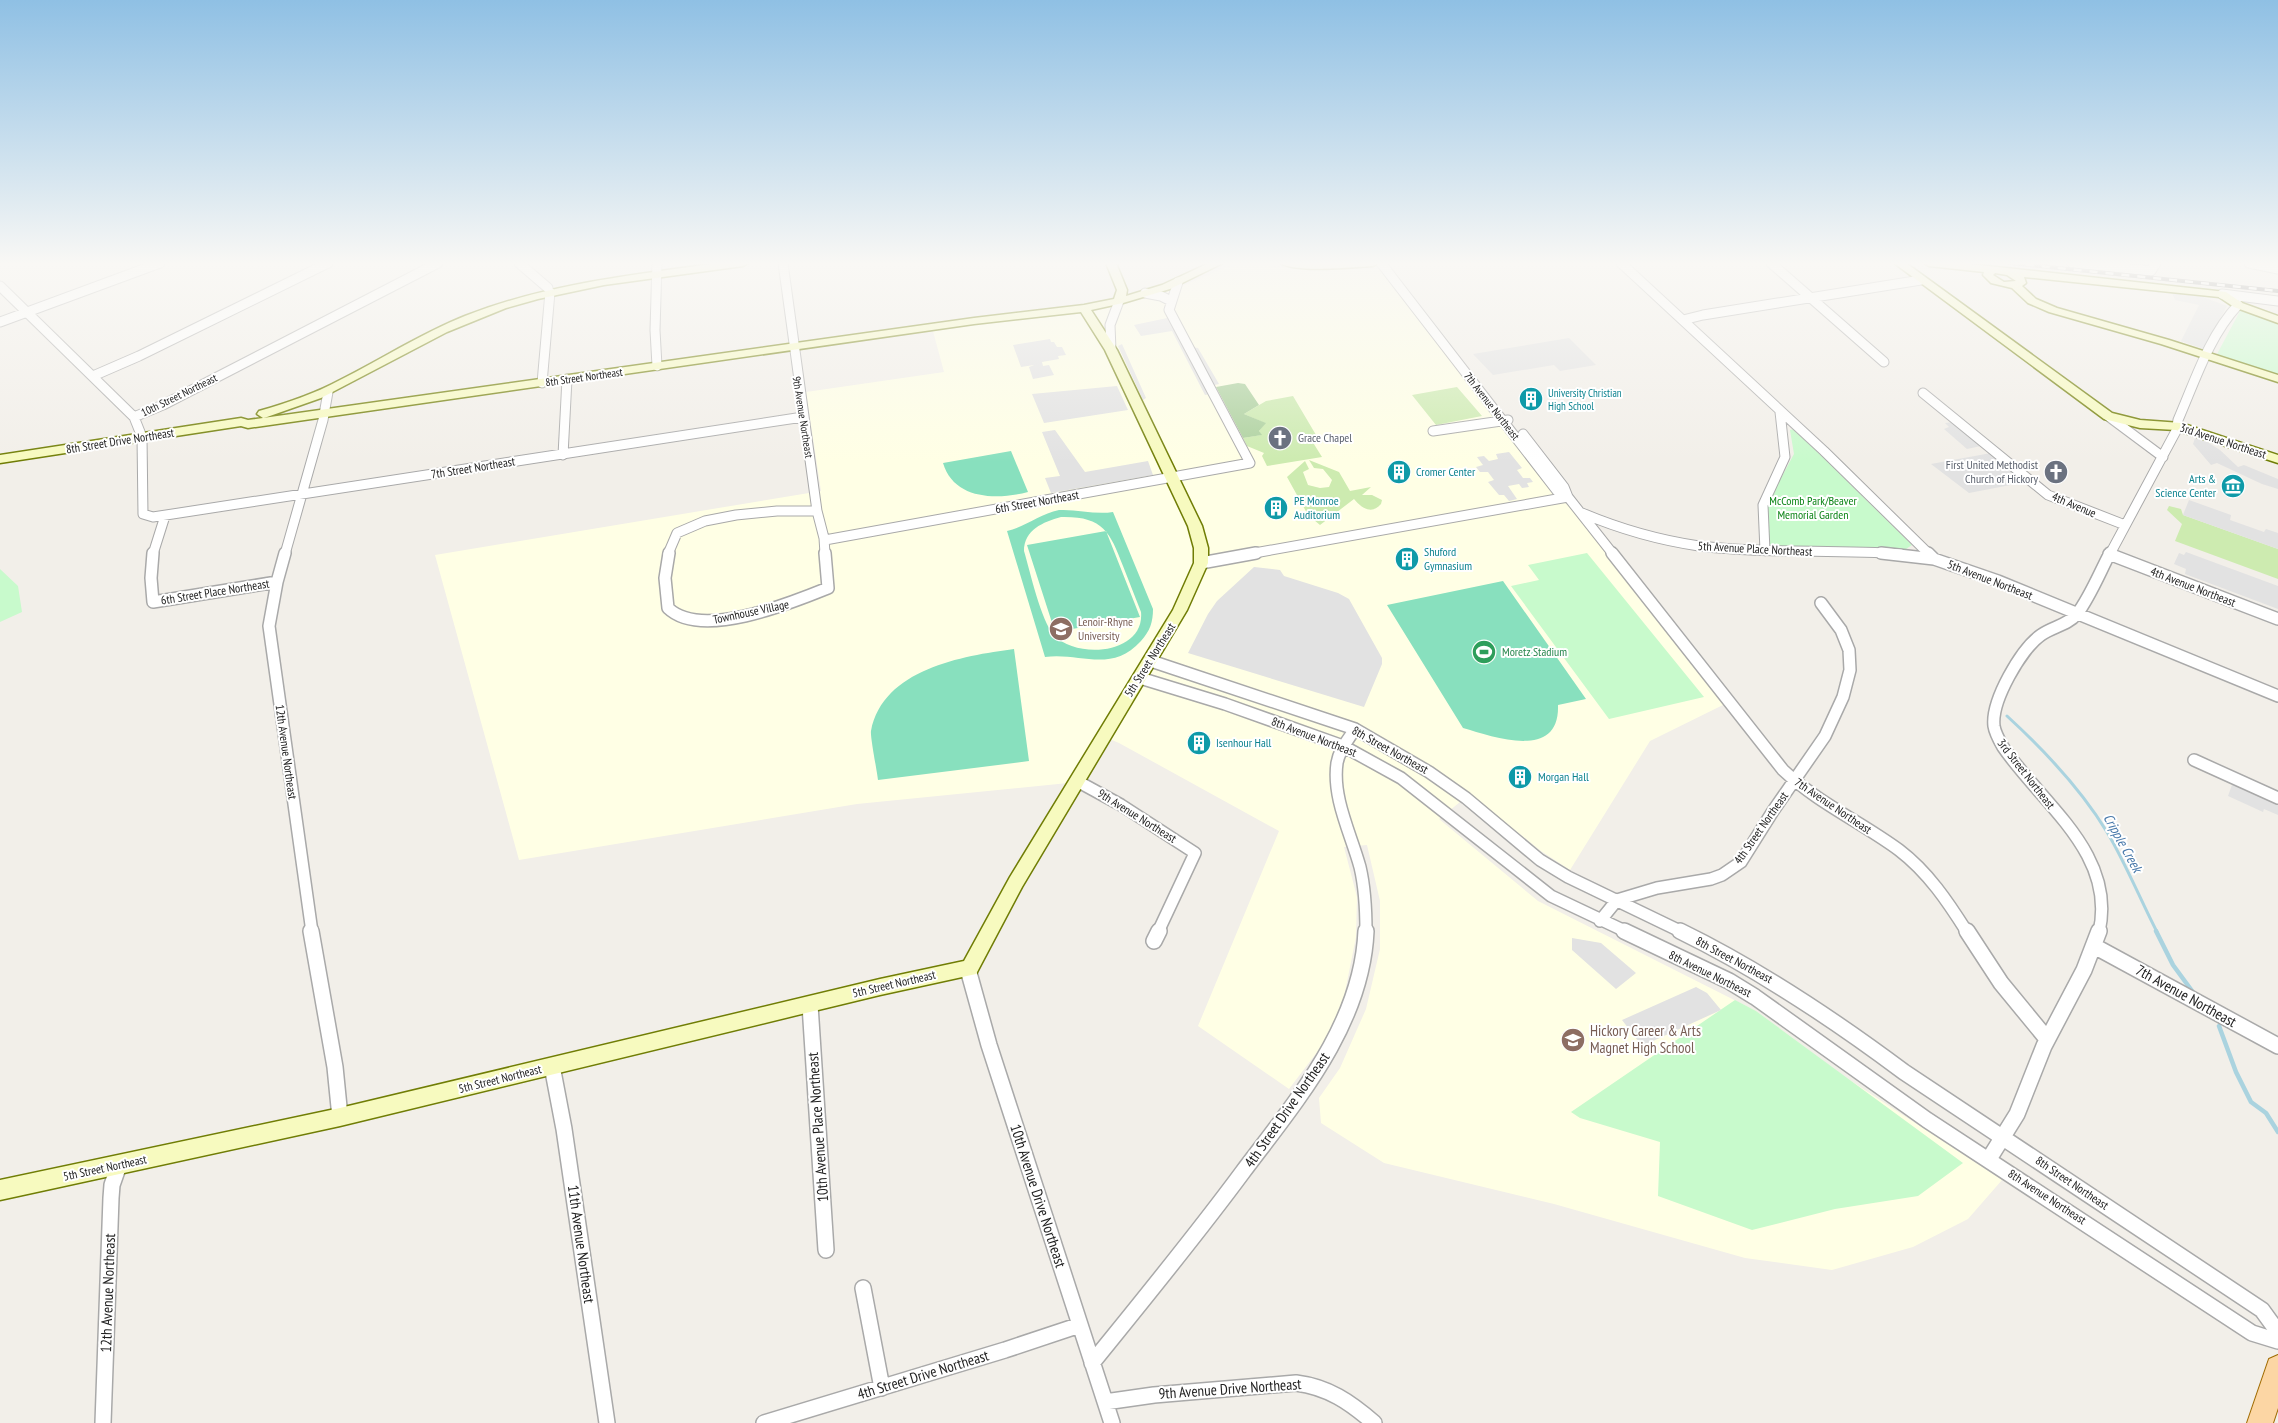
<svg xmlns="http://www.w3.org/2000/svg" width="2278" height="1423" font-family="'PT Sans Narrow',sans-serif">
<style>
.education{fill:#ffffe5}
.grass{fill:#cdebb0}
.forest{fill:#add19e}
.park{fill:#c8facc}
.pitch{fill:#88e0be;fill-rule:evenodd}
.parking{fill:#e2e2e2}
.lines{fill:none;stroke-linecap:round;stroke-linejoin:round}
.stream-far1{stroke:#aad3df;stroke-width:3}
.stream{stroke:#aad3df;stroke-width:4.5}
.street-far2-casing{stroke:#a9a9a9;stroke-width:11}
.street-far1-casing{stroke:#a9a9a9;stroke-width:14}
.street-casing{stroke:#a9a9a9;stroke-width:18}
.secondary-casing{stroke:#707d05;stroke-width:3}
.primary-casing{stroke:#a06b00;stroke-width:2}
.street-far2{stroke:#fff;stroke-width:9}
.street-far1{stroke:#fff;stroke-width:11}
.street{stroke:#fff;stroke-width:15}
.secondary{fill:#f7fabf;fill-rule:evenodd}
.primary{fill:#fcd6a4;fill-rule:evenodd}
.rail-casing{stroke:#707070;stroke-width:4}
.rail{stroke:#fff;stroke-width:2.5;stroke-dasharray:8;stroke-linecap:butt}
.labels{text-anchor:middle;stroke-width:4;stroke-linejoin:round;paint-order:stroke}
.far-street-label{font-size:11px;fill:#222;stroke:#fff}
.far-culture-label{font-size:11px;fill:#0d838f;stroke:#fff;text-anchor:start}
.worship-label{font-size:12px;fill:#5b616d;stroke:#fff;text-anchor:start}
.street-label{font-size:12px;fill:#222;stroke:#fff}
.culture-label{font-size:12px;fill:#0d838f;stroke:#fff;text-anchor:start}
.park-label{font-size:12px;fill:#0c8416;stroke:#fff}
.education-label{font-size:12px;fill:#785e54;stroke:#fff;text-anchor:start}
.leisure-label{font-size:12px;fill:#27864d;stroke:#fff;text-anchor:start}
.water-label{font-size:14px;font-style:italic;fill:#4a7aab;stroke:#fff}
.near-street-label{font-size:15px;fill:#222;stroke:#fff}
.near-education-label{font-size:15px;fill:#785e54;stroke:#fff;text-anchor:start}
</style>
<rect width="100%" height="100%" fill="#f2efe9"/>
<path class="education" d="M1246 264 1310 270 1382 269 1556 494 1577 514 1725 704 1650 741 1570 870 1541 851 1470 794 1439 819 1538 901 1756 1011 1845 1077 2002 1180 1968 1219 1913 1247 1832 1270 1745 1258 1554 1204 1384 1163 1321 1123 1319 1098 1340 1068 1366 1009 1380 949V901L1367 845 1344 847 1357 897 1356 937 1343 1002 1327 1039 1289 1089 1198 1026 1279 831 1119 743 1098 734 1068 783 857 804 519 860 435 555 821 491 806 392 944 372 933 331 1125 304 1180 287 1224 268Z"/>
<path class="grass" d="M1457 387 1482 416 1436 425 1412 395Z
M1293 396 1319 440 1312 441 1322 457 1267 466 1262 456 1264 453 1247 446 1243 438 1261 435 1259 431 1265 423 1244 414 1266 401Z
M1309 460 1339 472 1350 491 1371 487 1362 495H1372L1382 500 1381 504C1372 515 1361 508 1354 499L1320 525 1308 515 1287 477 1305 461 1309 469 1303 472 1308 485 1320 488 1329 487 1332 480 1323 469 1314 468Z
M2169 506 2181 509 2183 515 2278 549V579L2175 541 2182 524 2167 510Z"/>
<path class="forest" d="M1238 383 1245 384 1259 405 1244 414 1266 423 1259 431 1262 435 1243 438 1216 387Z"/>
<path class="park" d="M2240 311 2248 312 2278 323V376L2216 356Z
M1794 429 1912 545 1906 549 1770 551 1766 506 1794 454 1790 430Z
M1587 553 1704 697 1609 719 1511 586 1539 580 1528 565Z
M0 569 18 586 22 612 0 622Z
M1735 1000 1756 1011 1963 1163 1918 1196 1835 1209 1752 1230 1658 1196 1660 1142 1580 1118 1571 1112Z"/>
<path class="pitch" d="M1011 451 1028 492C997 500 954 500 943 463Z
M1059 510C1078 509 1095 515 1113 512L1153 609C1153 622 1150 631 1141 641 1111 674 1080 652 1045 657L1007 531C1025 527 1040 514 1059 510ZM1061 517C1102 516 1110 531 1123 566 1129 581 1135 597 1141 612 1145 654 1077 660 1054 635 1041 621 1030 571 1024 551 1024 530 1043 522 1061 517Z
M1106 531 1140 617 1055 632 1027 545Z
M1503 581 1586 699 1558 705C1560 761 1494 737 1463 728L1387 605Z
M1014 649 1029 761 878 780C877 771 870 736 871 731 883 669 962 656 1014 649Z"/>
<path class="parking" d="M2172 293 2203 297 2227 306 2204 349 2181 341 2199 305 2175 300Z
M1172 317 1192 347 1198 348 1219 384 1210 386 1214 393 1205 395 1172 331 1141 336 1134 325Z
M1569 338 1596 365 1560 371 1554 365 1493 375 1473 354Z
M1050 339 1051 342H1054L1057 347H1062L1066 355 1058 356 1059 359 1042 362 1043 366 1049 365 1054 375 1033 379 1029 367 1034 365 1021 367 1013 345Z
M1122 344 1146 398 1143 400 1118 346Z
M1117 386 1128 410 1044 423 1032 394Z
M1953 422 1981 446 1967 449 1944 429 1949 427 1945 423Z
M1055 430 1085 472 1148 461 1153 475 1051 493 1045 478 1060 476 1042 432Z
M2195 438 2204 440 2220 450 2238 467 2244 465 2278 479V489L2262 484 2217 463 2211 465 2193 444Z
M1509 452 1522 468 1517 470 1523 478H1530L1533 482 1527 483 1529 487 1522 488 1519 484 1508 486 1517 499 1509 501 1504 495H1499L1488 482 1494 480 1488 472H1480L1476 467 1483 465 1477 457 1484 456 1489 461 1498 459 1496 454Z
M1991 453 2026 482 1969 493 1931 464Z
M2189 500 2231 515 2230 520 2264 532 2266 529 2278 533V549L2183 515Z
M2186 552 2278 586V609L2185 574 2186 569 2174 564 2179 553 2184 555Z
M1254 567 1280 570 1284 576 1338 593 1349 599 1382 658V664L1364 707 1188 653 1208 614 1217 601Z
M2233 782 2278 803V815L2264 809 2263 812 2228 796Z
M1572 938 1601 943 1636 973 1616 989 1572 950Z
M1696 987 1707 993 1721 1010 1642 1046 1622 1020Z"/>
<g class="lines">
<path class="stream-far1" d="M2007 716C2044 750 2081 789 2107 832 2126 864 2140 899 2157 932"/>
<path class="stream" d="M2156 931 2173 965 2195 995
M2219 1026 2236 1072 2251 1102 2266 1113 2278 1132"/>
<g class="street-far2-casing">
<path id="street-far2" d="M519 263 548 288
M657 263 655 330 657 366
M783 263 817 511
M1381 263 1557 491 1568 497 1613 554
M1621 263 1824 451 1929 554
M1771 263 1884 362
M2072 263 2151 271 2156 263
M2249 263 2278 269
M0 286 134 417 142 437 143 514 153 517 803 417
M1145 293 1161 296 1171 301
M2222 294 2278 301
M1683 320 1703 315 1921 280
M0 322 160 263
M1111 350 1110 325 1119 301
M93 376 139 356 328 263
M542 383 550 292
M1923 393 2048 495 2125 525
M2108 416 2163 457
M134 417 163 405 438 263
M1433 431 1508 420
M1523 434 1564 487 1568 497
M563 455 567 379
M817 511 824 538 825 554
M1582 513C1620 529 1658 540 1699 546 1766 554 1834 549 1901 554
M825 540 1250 463 1169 310 1178 282
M1765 551 1763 505 1785 457 1780 412
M153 554 165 516
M285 554 323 420 328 392
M668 554 677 533 705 521 736 515 777 511H817
M1249 554 1568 497
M2110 554 2176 431 2178 420C2195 381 2209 336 2238 305"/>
</g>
<g class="street-far1-casing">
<path id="street-far1" d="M153 553 151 578 153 602 277 582
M285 553 277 582 269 626 312 932
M669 553 665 578 668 608C701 640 791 603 828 588L825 553
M1612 553 1783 770C1818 803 1861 822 1899 850 1928 872 1948 902 1967 932
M1881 553 1934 559
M1928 553 1934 559 1998 581 2278 696
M2109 554 2278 619
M1201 563 1256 553
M1151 661 1355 729 1429 772 1466 798 1540 860 1568 877 1682 932
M1140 678 1225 704 1343 746 1401 778 1551 896 1627 932
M1355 729C1348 740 1339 750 1337 763 1332 798 1351 834 1360 867 1365 888 1366 910 1366 932
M2194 760 2278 798
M1077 781 1121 805 1195 853 1158 932
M1600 921 1617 900 1657 888 1711 879 1722 875 1741 862 1773 811 1825 736 1843 697 1850 670 1849 650 1841 630 1821 603
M2099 932C2117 854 2042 804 2003 747 1999 740 1995 733 1994 726 1991 701 2021 649 2041 635 2052 627 2068 625 2077 614 2090 597 2100 572 2110 553"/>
</g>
<g class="street-casing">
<path id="street" d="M311 931 335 1067 340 1117
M1624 931 1729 981 1755 997 1927 1120 2252 1333 2278 1341
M1680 931C1760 970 1833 1019 1904 1072L2262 1310 2278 1332
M1967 931 2001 983 2047 1039
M1154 941 1159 931
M2094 946 2278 1046
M970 968 969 973 989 1045 1112 1423
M810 1005 826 1250
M552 1066 564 1129 607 1423
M1989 1159 2017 1114 2044 1046 2084 970 2099 931
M863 1288 882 1388
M1092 1363C1143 1300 1194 1238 1242 1173 1296 1101 1362 1025 1366 931
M1105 1402 1154 1395 1296 1383C1328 1387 1350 1402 1374 1423
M103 1423 111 1198 112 1185 119 1165
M764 1423 1005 1350 1080 1325"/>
</g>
<g class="secondary-casing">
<path id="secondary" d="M718 263H748L743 266 604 285 538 299 506 308 447 332 321 398 267 417 263 418 257 414 259 411C287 403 314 394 340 380 382 359 422 333 465 316 546 284 633 275 718 263Z
M1106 263H1116L1127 290 1126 296 1162 285 1209 263H1223L1170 289 1123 303 1091 310 1117 350 1202 526 1208 548V563L1187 610 1022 887 976 974 880 995 340 1126 0 1200V1180L340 1108 880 979 964 961 1010 877 1173 610 1194 563V548L1188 526 1105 350 1081 312 974 324 248 428 241 426 0 463V455L241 418 248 420 974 318 1084 305 1114 299 1117 290Z
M1281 263H1378L1373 266C1354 267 1294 273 1281 263Z
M1894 263H1906L2112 413 2140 420 2181 423 2278 455V463L2176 430 2140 428 2104 419Z
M1924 263H1960L2226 292 2242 303 2278 316V323L2234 307 2219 297 2024 277 2026 283 2022 286 2036 299 2057 308 2169 340 2278 375V382L2161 344 2049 312 2028 303 2012 288 1991 283 1983 275 1984 272 1929 266ZM1995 273 2007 275 2016 281 2004 282 1993 275Z"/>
</g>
<g class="primary-casing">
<path id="primary" d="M2278 1355V1408L2273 1423H2247L2269 1359Z"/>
</g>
<use href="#street-far2" class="street-far2"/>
<use href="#street-far1" class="street-far1"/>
<use href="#street" class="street"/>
<use href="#secondary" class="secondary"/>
<use href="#primary" class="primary"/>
<g class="rail-casing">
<path id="rail" d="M2010 263 2278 291"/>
</g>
<use href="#rail" class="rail"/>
</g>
<linearGradient id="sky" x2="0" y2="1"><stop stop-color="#8fc0e4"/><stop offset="0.57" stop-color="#f9f8f5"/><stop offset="1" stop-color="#f9f8f5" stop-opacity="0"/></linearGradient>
<rect width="2278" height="462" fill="url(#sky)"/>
<defs>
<g id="building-disc" transform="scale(1.25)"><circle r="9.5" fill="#0f9aa8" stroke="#fff"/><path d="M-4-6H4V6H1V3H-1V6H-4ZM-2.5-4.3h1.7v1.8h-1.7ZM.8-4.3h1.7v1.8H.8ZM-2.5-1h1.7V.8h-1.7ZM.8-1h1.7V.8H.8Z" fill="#fff"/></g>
<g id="church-disc" transform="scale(1.25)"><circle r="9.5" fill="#6b7280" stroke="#fff"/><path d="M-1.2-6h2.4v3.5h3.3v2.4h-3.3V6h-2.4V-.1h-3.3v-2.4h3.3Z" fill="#fff"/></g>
<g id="museum-disc" transform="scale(1.25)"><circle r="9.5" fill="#0f9aa8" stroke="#fff"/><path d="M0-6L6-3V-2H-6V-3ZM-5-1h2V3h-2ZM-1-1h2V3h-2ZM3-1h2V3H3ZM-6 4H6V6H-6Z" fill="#fff"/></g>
<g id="university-disc" transform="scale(1.25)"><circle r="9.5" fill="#8d6e63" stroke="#fff"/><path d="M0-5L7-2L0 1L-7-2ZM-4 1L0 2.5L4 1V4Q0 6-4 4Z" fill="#fff"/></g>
<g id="stadium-disc" transform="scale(1.25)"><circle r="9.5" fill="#2e9e5b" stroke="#fff"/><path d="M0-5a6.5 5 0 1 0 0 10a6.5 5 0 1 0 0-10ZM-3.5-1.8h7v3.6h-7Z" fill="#fff"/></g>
<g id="school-disc" transform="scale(1.25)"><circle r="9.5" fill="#8d6e63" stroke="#fff"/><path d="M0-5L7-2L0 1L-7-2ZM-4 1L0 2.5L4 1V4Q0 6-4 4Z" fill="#fff"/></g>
</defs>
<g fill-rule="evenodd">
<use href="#building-disc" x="1531" y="399"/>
<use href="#church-disc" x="1280" y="438"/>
<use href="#building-disc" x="1399" y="472"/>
<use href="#church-disc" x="2056" y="472"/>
<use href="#museum-disc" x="2233" y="486"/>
<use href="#building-disc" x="1276" y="508"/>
<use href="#building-disc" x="1407" y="559"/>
<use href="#university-disc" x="1061" y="629"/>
<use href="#stadium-disc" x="1484" y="652"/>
<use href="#building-disc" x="1199" y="743"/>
<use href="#building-disc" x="1520" y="777"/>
<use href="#school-disc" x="1573" y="1040"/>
</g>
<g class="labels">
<g class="far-street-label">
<text transform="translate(584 377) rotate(-8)" y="4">8th Street Northeast</text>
<text transform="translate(179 395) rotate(-26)" y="4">10th Street Northeast</text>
<text transform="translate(1492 406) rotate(52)" y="4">7th Avenue Northeast</text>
<text transform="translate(803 417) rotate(81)" y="4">9th Avenue Northeast</text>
</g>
<g class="far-culture-label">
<text x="1548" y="397">University Christian<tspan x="1548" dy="13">High School</tspan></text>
</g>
<g class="worship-label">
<text x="1298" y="442">Grace Chapel</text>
<text x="2038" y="469" text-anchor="end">First United Methodist<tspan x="2038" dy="14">Church of Hickory</tspan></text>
</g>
<g class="street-label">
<text transform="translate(120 441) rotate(-9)" y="4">8th Street Drive Northeast</text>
<text transform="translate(2223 441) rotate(18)" y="4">3rd Avenue Northeast</text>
<text transform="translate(473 468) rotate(-9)" y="4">7th Street Northeast</text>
<text transform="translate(1037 502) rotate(-10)" y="4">6th Street Northeast</text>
<text transform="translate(2074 505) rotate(23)" y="4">4th Avenue</text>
<text transform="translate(1755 549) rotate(3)" y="4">5th Avenue Place Northeast</text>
<text transform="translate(1990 580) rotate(21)" y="4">5th Avenue Northeast</text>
<text transform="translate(2193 587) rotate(21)" y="4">4th Avenue Northeast</text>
<text transform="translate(215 592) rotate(-9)" y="4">6th Street Place Northeast</text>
<text transform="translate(751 612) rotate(-12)" y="4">Townhouse Village</text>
<text transform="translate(1150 660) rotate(-58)" y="4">5th Street Northeast</text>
<text transform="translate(1314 737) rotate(21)" y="4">8th Avenue Northeast</text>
<text transform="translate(1390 750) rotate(29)" y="4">8th Street Northeast</text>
<text transform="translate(286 752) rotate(82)" y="4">12th Avenue Northeast</text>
<text transform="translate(2026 774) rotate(52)" y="4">3rd Street Northeast</text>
<text transform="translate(1833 806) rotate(34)" y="4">7th Avenue Northeast</text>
<text transform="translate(1137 816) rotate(32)" y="4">9th Avenue Northeast</text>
<text transform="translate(1761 828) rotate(-55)" y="4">4th Street Northeast</text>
<text transform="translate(1734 960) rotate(28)" y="4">8th Street Northeast</text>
<text transform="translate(1710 974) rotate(26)" y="4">8th Avenue Northeast</text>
<text transform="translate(894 984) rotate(-13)" y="4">5th Street Northeast</text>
<text transform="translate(500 1079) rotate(-14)" y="4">5th Street Northeast</text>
<text transform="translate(105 1168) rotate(-12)" y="4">5th Street Northeast</text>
<text transform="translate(2072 1183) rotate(34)" y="4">8th Street Northeast</text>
<text transform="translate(2047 1197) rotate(33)" y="4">8th Avenue Northeast</text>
</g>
<g class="culture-label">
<text x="1416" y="476">Cromer Center</text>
<text x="2216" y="483" text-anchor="end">Arts &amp;<tspan x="2216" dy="14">Science Center</tspan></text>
<text x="1294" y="505">PE Monroe<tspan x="1294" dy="14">Auditorium</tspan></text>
<text x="1424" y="556">Shuford<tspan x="1424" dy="14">Gymnasium</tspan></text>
<text x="1216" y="747">Isenhour Hall</text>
<text x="1538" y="781">Morgan Hall</text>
</g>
<g class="park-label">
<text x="1813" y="505">McComb Park/Beaver<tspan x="1813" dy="14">Memorial Garden</tspan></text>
</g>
<g class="education-label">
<text x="1078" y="626">Lenoir-Rhyne<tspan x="1078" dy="14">University</tspan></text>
</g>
<g class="leisure-label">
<text x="1502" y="656">Moretz Stadium</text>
</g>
<g class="water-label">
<text transform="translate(2123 843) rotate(61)" y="5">Cripple Creek</text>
</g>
<g class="near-street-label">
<text transform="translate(2186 996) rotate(29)" y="5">7th Avenue Northeast</text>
<text transform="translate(1287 1110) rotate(-55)" y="5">4th Street Drive Northeast</text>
<text transform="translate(818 1127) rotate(-94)" y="5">10th Avenue Place Northeast</text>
<text transform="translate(1038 1196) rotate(72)" y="5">10th Avenue Drive Northeast</text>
<text transform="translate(581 1244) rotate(82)" y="5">11th Avenue Northeast</text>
<text transform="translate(108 1293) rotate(-88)" y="5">12th Avenue Northeast</text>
<text transform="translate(923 1375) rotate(-17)" y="5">4th Street Drive Northeast</text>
<text transform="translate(1230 1389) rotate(-4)" y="5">9th Avenue Drive Northeast</text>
</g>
<g class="near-education-label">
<text x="1590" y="1036">Hickory Career &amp; Arts<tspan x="1590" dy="17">Magnet High School</tspan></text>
</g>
</g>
</svg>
